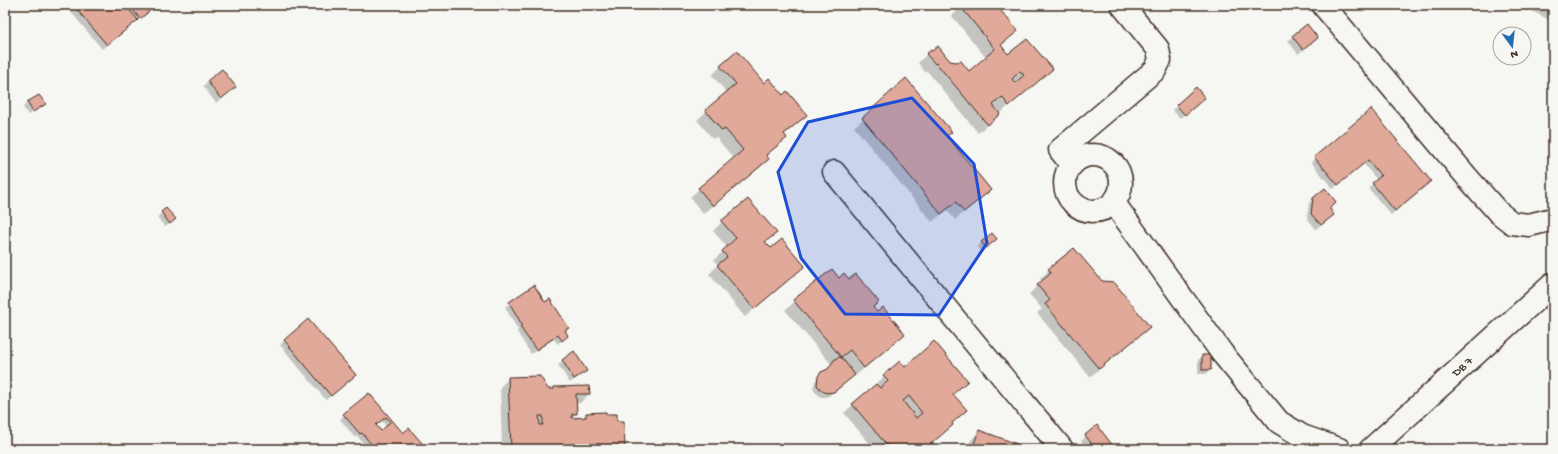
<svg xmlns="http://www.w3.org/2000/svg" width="1558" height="454" font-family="'Gochi Hand',sans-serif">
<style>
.shadow{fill:#0003;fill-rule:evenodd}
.building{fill:#e1a99a;stroke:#3b2a1e;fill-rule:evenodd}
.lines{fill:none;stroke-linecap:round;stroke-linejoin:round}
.minor-casing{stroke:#3b2a1e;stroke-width:25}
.minor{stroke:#f6f6f2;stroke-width:22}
.marked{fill:#1d4ed8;fill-opacity:0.2;stroke:#1d4ed8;stroke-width:3;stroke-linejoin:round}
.labels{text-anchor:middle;stroke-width:3;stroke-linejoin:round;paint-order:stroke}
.street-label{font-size:12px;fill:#3b2a1e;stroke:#f6f6f2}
</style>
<rect width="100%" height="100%" fill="#f6f6f2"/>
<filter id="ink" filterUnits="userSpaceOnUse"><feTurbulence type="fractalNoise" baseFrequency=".025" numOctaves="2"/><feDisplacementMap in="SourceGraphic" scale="8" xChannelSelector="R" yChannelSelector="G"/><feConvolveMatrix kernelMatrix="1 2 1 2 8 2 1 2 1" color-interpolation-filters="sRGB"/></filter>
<g filter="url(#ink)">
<path class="shadow" d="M65 5H157L102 49Z
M959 5H995L1008 39 1001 45 1008 56 1051 69 978 133 927 71 925 72 918 63 930 51 969 73 986 58 952 16 961 7Z
M1535 5H1553V22L1532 11Z
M1306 26 1312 42 1298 54 1288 41Z
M721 66 763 84 806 115 784 135 786 138 766 156 768 159 759 168 703 214 690 197 734 159 716 137 713 139 697 120 727 93 712 75Z
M222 70 230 91 216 103 203 86Z
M1196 89 1199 102 1180 118 1172 110Z
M28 102 44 104 40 108 28 115 23 107Z
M1371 111 1425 186 1391 215 1368 188 1377 180 1363 163 1333 189 1311 162Z
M863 119 946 136 990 189 955 220 947 210 932 222 854 127Z
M1314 198 1330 206 1329 210 1333 215 1316 229 1307 218 1309 203Z
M162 213 170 224 165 227 157 217Z
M722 222 775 233 765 243 794 275 745 317 709 274 718 265 714 260 727 247 713 231Z
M992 234 996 239 982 252 977 247Z
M832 270 839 279 849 281 878 302 872 308 904 334 855 376 854 375 829 396 825 397H821L815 392 813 388 815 381 822 373 826 371 831 364 785 310Z
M1049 270 1101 282 1149 327 1090 377 1037 313 1042 309 1029 294 1042 282 1040 279Z
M533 286 545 304 568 327 564 331 563 340 557 344 554 339 531 354 517 332 518 330 505 307Z
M285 340 350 380 326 400 280 345Z
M574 352 586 371 570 383 558 365Z
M1203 356 1210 370 1206 374H1198V360Z
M900 362 905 368 967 381 953 394 951 424 925 449H874L844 413Z
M509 378 548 390H552L554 388 589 394 580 403H576V413L571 419 582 418 587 414 605 415 616 422 624 449H502L500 387Z
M369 394 403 434 425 449H368L357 436 355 438 340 419ZM381 420 387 427 381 432 375 426Z
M1097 427 1108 449H1086L1087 448 1081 441Z
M980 431 1014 449H967L971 440Z"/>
<path class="building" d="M73 5H125L138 20 107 45Z
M129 5H157L140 19Z
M961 5H996L1018 31 1001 45 1008 54 1027 39 1053 69 1009 106 1002 97 993 105 1000 114 988 125 936 63 935 64 926 54 931 50 932 51 938 46 950 61 956 62 961 61 969 71 995 49 960 6ZM1020 71 1024 75 1015 83 1012 79Z
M1545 5H1553V9Z
M1307 24 1318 38 1303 50 1292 36Z
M737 51 764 83 769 78 783 95 787 91 807 115 784 134 787 138 766 155 769 159 713 206 698 188 743 150 725 129 722 131 705 110 736 84 720 66Z
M222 69 236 87 221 99 207 81Z
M906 78 952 132 947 136 991 190 964 212 956 202 941 214 862 118Z
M1196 87 1205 98 1185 115 1176 105Z
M39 95 46 104 33 112 27 102Z
M1371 109 1431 181 1395 211 1372 183 1381 176 1368 160 1338 185 1314 157Z
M1325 188 1336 202 1331 206 1330 209 1334 215 1321 225 1311 214 1313 198Z
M748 199 777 233 765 242 771 248 782 239 805 266 754 309 717 265 727 257 722 251 736 238 721 221Z
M166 208 176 219 170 224 161 212Z
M992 233 997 239 986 248 981 242Z
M1074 248 1102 281 1114 282 1150 327 1099 369 1045 304 1050 300 1037 285 1051 273 1048 269Z
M832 269 839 278 844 273 849 279 856 274 879 302 873 307 877 312 883 307 905 334 864 368 850 350 841 357 793 300Z
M534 285 545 302 550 299 569 328 565 330 568 336 562 341 558 335 536 350 520 327 522 325 509 302Z
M308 319 356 375 331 396 284 340Z
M934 341 968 381 953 394 967 410 952 423 953 425 925 449H890L852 404 876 384 880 388 888 381 883 375 900 361 905 367ZM909 396 922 413 916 418 903 401Z
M574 351 587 371 574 379 562 360Z
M1202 355H1211V370H1202Z
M839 357 842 358 855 375 834 392 826 393 821 390 817 385 818 376 821 372 828 369 834 360Z
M540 376 548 389H554V387L589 386 590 394H576L577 414H572V418L586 417V413L606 412V414H617V421H624L625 449H511L508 377ZM539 416H543V425H540Z
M369 393 403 433 409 428 427 449H372L369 446 371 444 362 433 360 434 343 414ZM386 417 390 422 381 431 376 425Z
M1097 425 1113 446 1109 449H1090L1088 446 1091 443 1085 435Z
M979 430 1017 444 1015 448 1017 449H972Z"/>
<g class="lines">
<g class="minor-casing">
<path id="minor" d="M1323 5 1467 177 1498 212 1512 223 1529 225 1553 219
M1065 183a28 28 0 1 1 56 0a28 28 0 1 1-56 0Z
M1071 164 1060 150 1155 70 1160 60 1158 49 1122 5
M834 172 1062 449
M1114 203 1222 353 1279 422 1302 436 1339 449
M1371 449 1553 284"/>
</g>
<use href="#minor" class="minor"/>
</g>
</g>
<path class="marked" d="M912 98 974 164 987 243 939 315 845 314 801 258 778 172 808 122Z"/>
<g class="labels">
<g class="street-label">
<text transform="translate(1462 366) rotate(-42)" y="4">DB 7</text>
</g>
</g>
<rect width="1558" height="454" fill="none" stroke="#f6f6f2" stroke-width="20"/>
<rect x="10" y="10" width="1538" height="434" fill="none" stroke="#3b2a1e" stroke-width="1.5" filter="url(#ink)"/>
<g transform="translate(1512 46) rotate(165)"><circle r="19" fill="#f6f6f2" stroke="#aba49d"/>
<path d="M0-3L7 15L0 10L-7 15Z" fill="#1f6fb2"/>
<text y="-6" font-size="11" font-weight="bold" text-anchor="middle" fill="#3b2a1e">N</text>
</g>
</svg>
